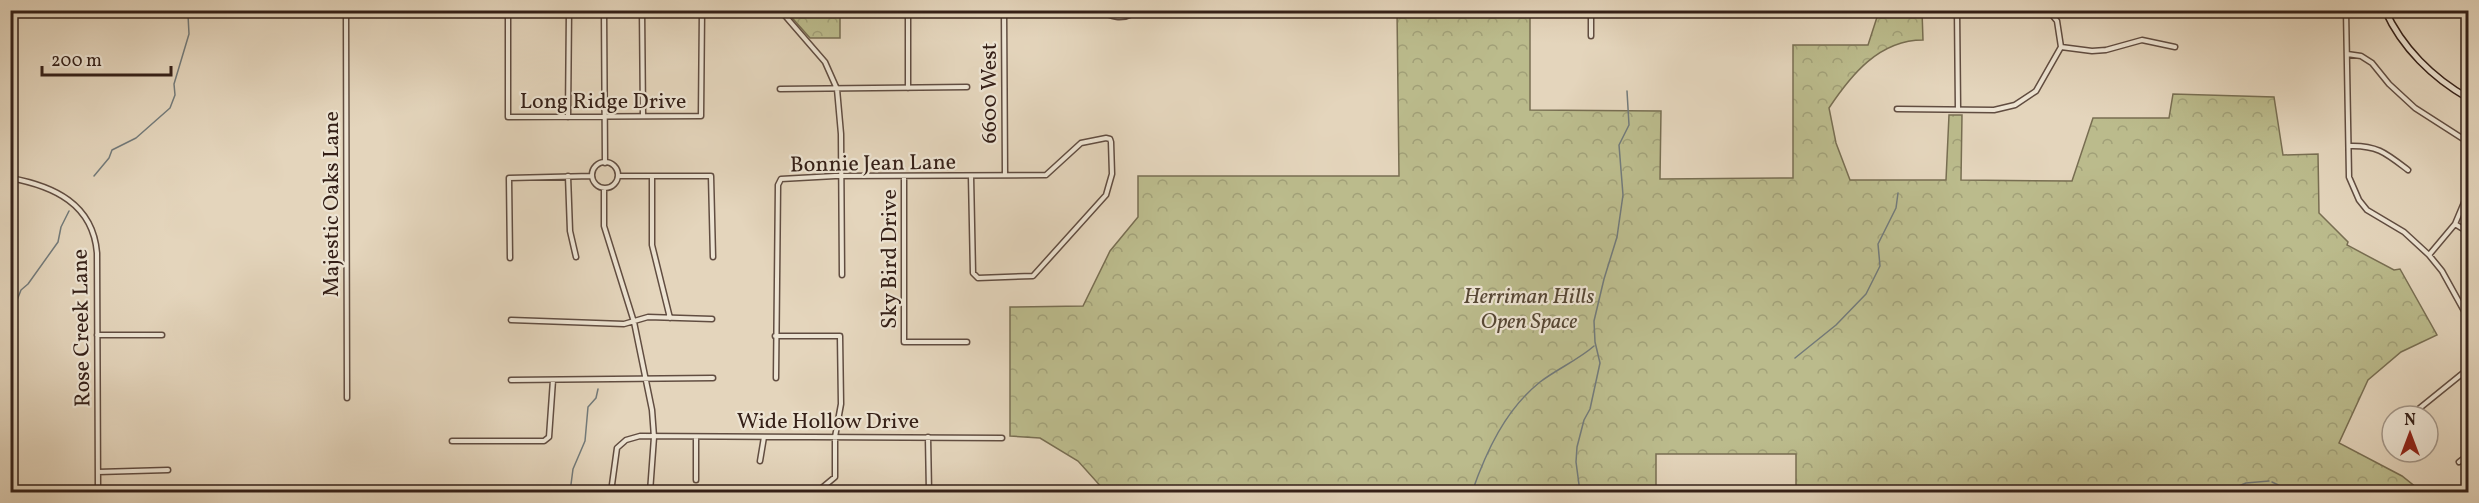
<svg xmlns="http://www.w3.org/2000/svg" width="2479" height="503" font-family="Vollkorn,serif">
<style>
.park{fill:url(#park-crowns);stroke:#786e52;stroke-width:1.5}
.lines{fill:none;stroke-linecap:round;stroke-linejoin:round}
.stream{stroke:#727a7a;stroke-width:1.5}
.street-casing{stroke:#614d41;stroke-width:7}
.secondary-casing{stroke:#352018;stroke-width:8}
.street{stroke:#ede4d3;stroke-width:4}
.secondary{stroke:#ede4d3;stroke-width:5}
.labels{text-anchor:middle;stroke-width:4.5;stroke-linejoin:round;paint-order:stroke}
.street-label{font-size:22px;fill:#352018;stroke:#ede4d3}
.park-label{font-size:22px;font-style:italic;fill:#564735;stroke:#ede4d3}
</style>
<defs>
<pattern id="park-crowns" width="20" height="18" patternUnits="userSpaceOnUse" patternTransform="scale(1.5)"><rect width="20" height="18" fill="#bbbb8c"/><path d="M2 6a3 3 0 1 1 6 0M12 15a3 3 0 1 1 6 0" fill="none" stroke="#a1a078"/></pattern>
</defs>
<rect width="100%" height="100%" fill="#e4d5bc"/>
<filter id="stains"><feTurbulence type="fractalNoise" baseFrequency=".00333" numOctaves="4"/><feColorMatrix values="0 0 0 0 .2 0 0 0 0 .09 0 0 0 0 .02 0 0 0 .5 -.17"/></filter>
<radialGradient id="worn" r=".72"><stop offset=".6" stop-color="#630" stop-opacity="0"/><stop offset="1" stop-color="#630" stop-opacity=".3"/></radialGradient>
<path class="park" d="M1511 10 1530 15V110L1661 111 1660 179 1793 178V45H1868L1879 11H1922L1923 40C1879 40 1851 75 1829 108L1836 143 1850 180H1946L1949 115H1962L1961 180 2072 181 2093 118H2169L2173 94 2274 97 2283 155 2318 154 2319 213 2348 242 2347 245 2394 270 2400 269 2437 335 2401 352 2368 380 2339 443 2402 476 2422 492H1796V454H1656V492H1104V490L1078 461 1040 438 1010 436V307L1083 306 1110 251 1138 217V176H1399L1397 11Z
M786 11H819L822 15H840V38H810Z"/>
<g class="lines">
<path class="stream" d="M94 176 109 158 112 150 136 138 170 108 175 95 174 84 189 34 188 15 197 10
M10 318 21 290 28 284 58 242 61 227 69 211
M1795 358 1836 325 1866 294 1880 266 1878 244 1896 208 1898 193
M2272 482 2289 490 2314 492
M570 492 573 469 585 441 588 407 596 398 598 389
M1472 492C1486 452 1505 410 1540 382 1557 369 1578 360 1594 346
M1580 492 1576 462 1577 447 1584 420 1590 409 1600 363 1595 342 1594 321 1604 279 1617 237 1623 195 1619 145 1629 125 1627 91
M2171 492 2186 488 2197 492
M2224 492 2246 483 2269 481"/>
<g class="street-casing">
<path id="street" d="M346 10 347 398
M508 10V117L701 116 702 10
M604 10 605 163
M642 10 643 116
M780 10 825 62 837 89 841 134 842 275
M1004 10 1005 175
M1103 10C1110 18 1122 19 1132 14
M1957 10 1958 109
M2346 10 2349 177 2359 200 2367 210 2404 232 2429 255 2442 271 2468 318
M1591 36V10
M2061 47 2092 51 2106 50 2142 40 2175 47
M2347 54 2361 56 2372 63 2389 84 2415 108 2468 142
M908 88V10
M780 89 967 87
M1897 109 1994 110 2015 105 2036 91 2061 47 2057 21 2048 10
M568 117 569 10
M2349 146C2377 145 2386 153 2408 170
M592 175a13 13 0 1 1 26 0a13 13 0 1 1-26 0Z
M568 176 570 231 576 257
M618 176H711L713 257
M652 176V245L670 318
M904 177V342H967
M10 178C54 186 93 204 97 253L98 492
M604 188V226L634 322 652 410 654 437 650 492
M2455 224 2468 232
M2429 255 2455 224 2468 193
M510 258 509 178 592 176
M511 320 624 324 648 317 712 319
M97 335H162
M775 336H840L841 404 835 437V477L817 492
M776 378 778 185 781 179 835 176 1046 175 1081 143 1106 138 1110 139 1111 142 1112 174 1106 195 1033 276 978 278 973 273 971 176
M511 380 713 378
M2410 416 2468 369
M928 437 929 492
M452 441H544L549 437 553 380
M760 461 764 437
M2459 462 2468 455
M98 472 168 470
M696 480V437
M611 492 617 448 626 440 640 436 1002 438"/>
</g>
<g class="secondary-casing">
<path id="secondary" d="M2385 10C2402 48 2433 78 2468 98"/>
</g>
<use href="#street" class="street"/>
<use href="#secondary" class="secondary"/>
</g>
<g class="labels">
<g class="street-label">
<text transform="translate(988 93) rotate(-90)" y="8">6600 West</text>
<text x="603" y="108">Long Ridge Drive</text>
<text transform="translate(873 162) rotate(-1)" y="8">Bonnie Jean Lane</text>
<text transform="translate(330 204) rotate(-90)" y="8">Majestic Oaks Lane</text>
<text transform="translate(888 259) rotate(-90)" y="8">Sky Bird Drive</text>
<text transform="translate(80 328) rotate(-91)" y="8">Rose Creek Lane</text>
<text x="828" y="428">Wide Hollow Drive</text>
</g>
<g class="park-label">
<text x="1529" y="303">Herriman Hills<tspan x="1529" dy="25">Open Space</tspan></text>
</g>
</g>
<rect width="2479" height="503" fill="none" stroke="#e4d5bc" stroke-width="36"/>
<rect x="12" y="12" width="2455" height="479" fill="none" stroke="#352018" stroke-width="3"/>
<rect x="18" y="18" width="2443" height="467" fill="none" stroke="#352018" stroke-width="1.5"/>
<g transform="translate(2410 434)"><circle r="28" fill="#ede4d3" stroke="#a39688" stroke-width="1.5"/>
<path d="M0-4.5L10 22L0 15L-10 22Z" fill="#8f2418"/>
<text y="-9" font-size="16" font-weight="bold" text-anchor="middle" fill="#352018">N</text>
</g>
<path d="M42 66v9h129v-9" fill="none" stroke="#352018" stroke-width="3"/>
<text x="51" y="66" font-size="18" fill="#352018" stroke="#ede4d3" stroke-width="4.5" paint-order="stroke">200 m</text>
<rect width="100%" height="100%" filter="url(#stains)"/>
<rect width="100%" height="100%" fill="url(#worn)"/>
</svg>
